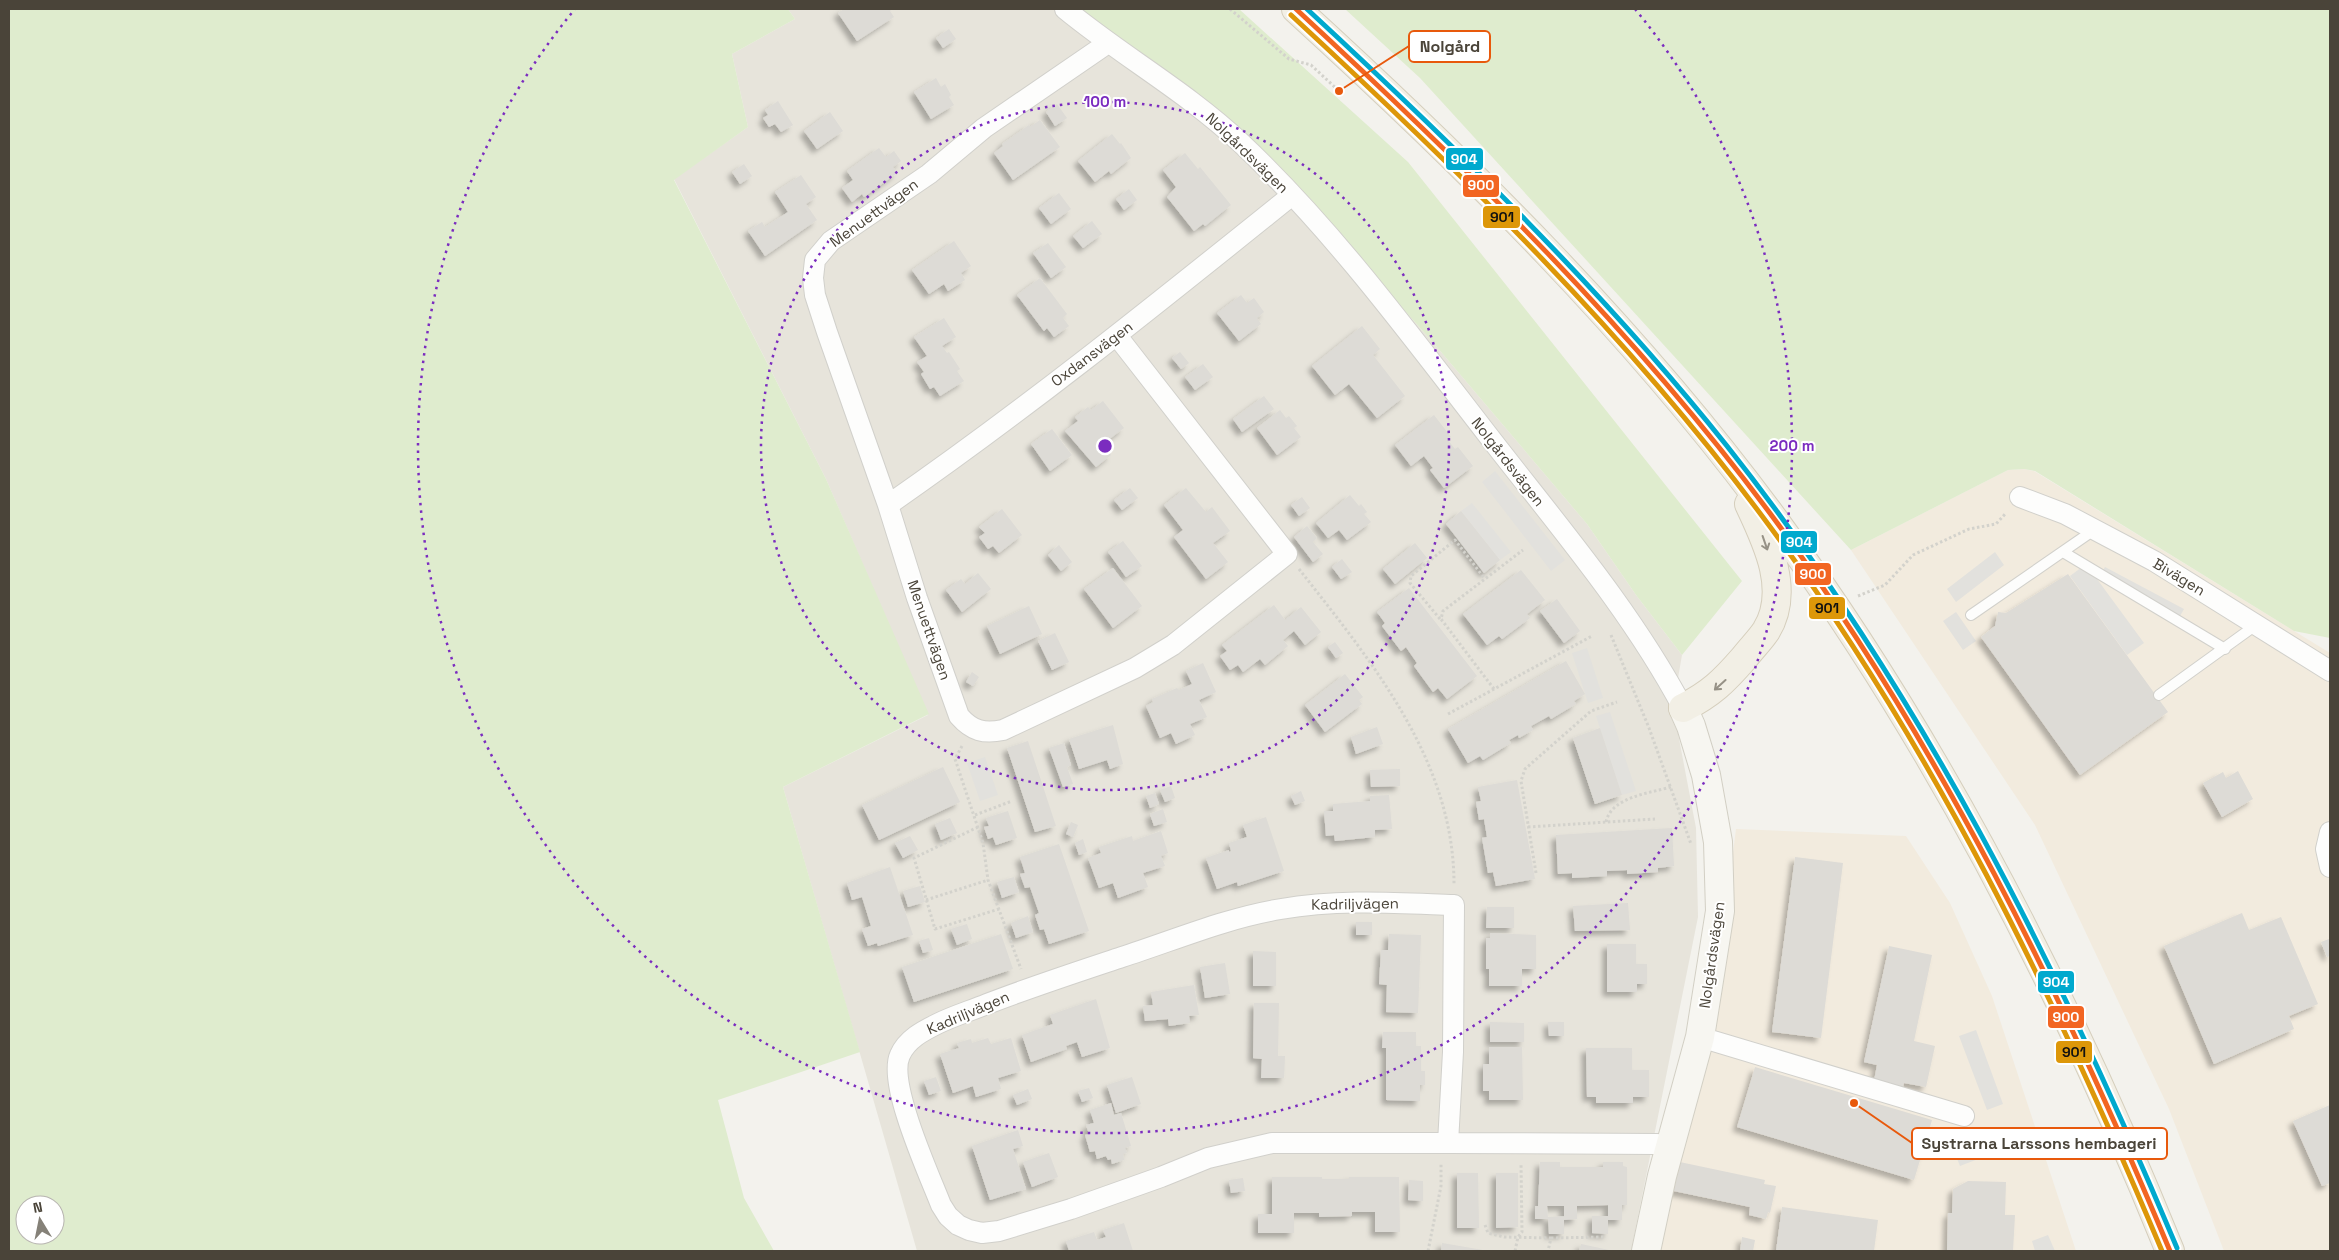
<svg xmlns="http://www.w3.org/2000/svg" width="2339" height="1260" font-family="'Space Grotesk',sans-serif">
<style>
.residential{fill:#e7e4db}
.commercial{fill:#f2ebde}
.green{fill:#dfecce;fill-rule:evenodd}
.parking{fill:#e2e1dd}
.building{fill:#dddbd6;filter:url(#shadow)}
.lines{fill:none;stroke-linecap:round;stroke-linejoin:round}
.lane-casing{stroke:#d1d0cb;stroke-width:12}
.street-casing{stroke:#d1d0cb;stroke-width:22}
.secondary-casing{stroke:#d2cfc4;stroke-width:30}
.primary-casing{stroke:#d5cebc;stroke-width:30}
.path{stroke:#d3d2cc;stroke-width:3;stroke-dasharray:2.5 2.5;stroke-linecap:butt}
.lane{stroke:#fdfdfc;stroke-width:10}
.street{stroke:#fdfdfc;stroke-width:20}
.secondary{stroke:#f7f6f1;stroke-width:28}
.primary{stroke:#f2efe5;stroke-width:28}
.bus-1-casing{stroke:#fff;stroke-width:9}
.bus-2-casing{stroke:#fff;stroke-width:9}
.bus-3-casing{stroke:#fff;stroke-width:9}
.bus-1{stroke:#f26522;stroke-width:5}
.bus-2{stroke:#dd9709;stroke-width:5}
.bus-3{stroke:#00a9ce;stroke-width:5}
.oneway{stroke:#969186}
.ring{fill:none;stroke:#7b2cbf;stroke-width:2.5;stroke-dasharray:2.5 5}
.labels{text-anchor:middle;stroke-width:4;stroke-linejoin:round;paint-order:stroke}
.street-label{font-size:15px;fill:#4a4439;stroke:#fff}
.centre{fill:#7b2cbf;stroke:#fff;stroke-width:2.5}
.ring-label{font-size:15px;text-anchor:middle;font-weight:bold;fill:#7b2cbf;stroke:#fff;stroke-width:4;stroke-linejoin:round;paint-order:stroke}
.leader{fill:none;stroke:#e8590c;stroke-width:2}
.callout-dot{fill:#e8590c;stroke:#fff;stroke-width:2}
.callout{fill:#fff;stroke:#e8590c;stroke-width:2}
.callout-label{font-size:16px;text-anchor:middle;font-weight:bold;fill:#4a4439}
.line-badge{stroke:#fff;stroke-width:2}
.badge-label{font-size:14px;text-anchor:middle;font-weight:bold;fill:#fff}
.pale-badge-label{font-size:14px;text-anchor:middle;font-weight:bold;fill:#111}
</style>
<defs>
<filter id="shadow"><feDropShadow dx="-4.5" dy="4.5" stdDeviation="2.5" flood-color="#0004"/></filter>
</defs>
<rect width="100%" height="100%" fill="#f3f2ed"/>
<path class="residential" d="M788 9H1081L1302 196 1430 339 1587 524 1636 595 1682 655 1673 707 1696 828 1698 917 1631 1251H917L783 787 928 715 826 479 674 179 748 127 732 54 795 19Z"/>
<path class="commercial" d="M2024 469 2034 471 2330 653V1251H2224L2169 1109 2035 825 1851 550 2008 470Z
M1736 829 1906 836 1950 903 1992 996 2076 1251H1659L1677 1153 1711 1028Z"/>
<path class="green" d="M9 9H788L795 19 732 54 748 127 674 180 826 479 929 714 783 787 860 1052 718 1100 744 1198 774 1251H9ZM25 1205H55V1235H25Z
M1080 9H1239L1408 162 1742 581 1682 655 1636 595 1587 524 1430 339 1302 196Z
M1345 9H2330V638L2294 631 2035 471 2024 469 2008 470 1851 550 1420 78Z"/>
<path class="parking" d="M1495 471 1565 560 1551 571 1482 482Z
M1472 503 1511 552 1500 560 1461 511Z
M1995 552 2004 565 1956 602 1947 589Z
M2086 564 2144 643 2127 655 2070 576Z
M2105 567 2184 609 2180 616 2101 574Z
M1956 612 1976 641 1963 650 1943 621Z
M1587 648 1603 698 1588 703 1572 653Z
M1610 712 1636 791 1622 795 1596 716Z
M985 757 998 795 980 801 967 763Z
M1976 1030 2003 1104 1987 1110 1959 1036Z
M2002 1131 2009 1147 1960 1166 1954 1151Z
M2048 1235 2055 1251H2035L2032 1241Z"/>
<path class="building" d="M844 9H892L890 11 894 17 857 41 838 13Z
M949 29 956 39 943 48 936 38Z
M936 78 941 87 945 84 951 95 949 97 954 105 931 119 914 92Z
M778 101 793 125 781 132 775 124 769 127 763 118 768 115 765 110Z
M1057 104 1067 118 1055 126 1046 112Z
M830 112 843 131 817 149 804 131Z
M1040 120 1060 147 1013 180 994 153 1003 146 1002 144 1029 125 1030 127Z
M1112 134 1120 144 1121 143 1131 158 1111 174 1109 171 1095 182 1078 161Z
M879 148 886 157 894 151 901 161 893 167 897 173 864 197 862 194 852 202 842 188 853 180 847 171Z
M1185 153 1198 169 1200 167 1231 205 1205 226 1203 224 1194 231 1167 197 1176 187 1163 170Z
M744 164 752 176 740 184 732 172Z
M801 175 816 197 806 204 817 220 765 256 748 231 762 222 765 227 788 212 775 192Z
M1129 189 1137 200 1124 210 1116 199Z
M1059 193 1071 209 1051 224 1039 208Z
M1092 221 1102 234 1083 248 1073 236Z
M954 241 971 266 961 273 965 280 948 291 944 284 929 294 912 270Z
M1048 243 1066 267 1051 278 1033 253Z
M1040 278 1067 314 1063 318 1069 326 1054 337 1047 328 1044 331 1017 295Z
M1241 295 1247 303 1254 298 1264 312 1257 318 1261 324 1239 341 1217 313Z
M944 318 956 337 942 346 947 353 949 352 960 369 957 371 964 381 940 396 934 387 930 389 921 374 924 372 917 362 927 356 914 337Z
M1362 326 1380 349 1373 355 1405 396 1377 418 1349 384 1335 395 1312 366Z
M1180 352 1189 363 1181 369 1172 358Z
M1203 364 1213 377 1195 390 1185 377Z
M1264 396 1274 409 1242 432 1233 419Z
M1103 401 1124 428 1103 444 1111 455 1096 467 1065 431 1078 421 1075 417 1088 407 1091 410Z
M1280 410 1286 418 1289 416 1297 426 1294 428 1301 437 1277 455 1257 428Z
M1434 415 1451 437 1447 439 1455 449 1458 447 1473 466 1444 488 1430 470 1433 468 1424 456 1411 466 1395 445Z
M1052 429 1072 455 1050 471 1031 444Z
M1130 488 1138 498 1122 510 1114 500Z
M1186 488 1206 512 1212 507 1230 531 1213 543 1228 562 1206 579 1174 537 1183 530 1164 505Z
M1350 495 1359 506 1361 504 1367 512 1364 514 1371 522 1347 540 1339 530 1328 538 1316 523Z
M1302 497 1310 508 1299 516 1291 505Z
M1002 509 1022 535 999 553 993 546 988 549 979 537 985 533 979 527Z
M1461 511 1500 560 1484 573 1446 524Z
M1307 526 1317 538 1313 542 1323 554 1313 562 1294 537Z
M1123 541 1142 566 1126 577 1108 552Z
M1415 543 1427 558 1395 584 1383 569Z
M1059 545 1072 562 1061 571 1048 555Z
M1342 559 1352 572 1341 579 1332 567Z
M1113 568 1142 606 1113 628 1084 589Z
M1521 570 1545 600 1527 614 1530 618 1502 639 1499 636 1487 645 1463 614Z
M978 573 991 589 962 612 946 590 961 579 965 584Z
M2068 574 2168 712 2080 775 1981 637 1995 626 1998 612 2006 613Z
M1409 588 1477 676 1447 699 1438 688 1433 692 1414 666 1417 663 1406 647 1401 651 1382 626 1385 623 1377 612Z
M1557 599 1580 631 1564 643 1540 611Z
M1274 605 1285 620 1301 607 1321 632 1305 645 1294 631 1283 640 1288 646 1265 665 1260 659 1243 672 1238 665 1230 670 1220 656 1227 651 1222 645Z
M1029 606 1042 634 1000 654 987 626Z
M1055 633 1069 662 1052 670 1038 641Z
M1335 642 1343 653 1336 658 1328 647Z
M1566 661 1585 694 1574 701 1576 704 1551 719 1549 716 1531 726 1533 730 1519 738 1518 735 1509 740 1511 743 1483 760 1480 756 1468 763 1448 729Z
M1203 663 1216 692 1199 700 1207 717 1190 724 1195 735 1176 744 1171 733 1160 738 1146 706 1153 702 1152 699 1177 688 1179 690 1192 684 1186 671Z
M972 672 979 677 973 686 966 682Z
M1345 674 1363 697 1359 700 1362 704 1325 732 1305 705Z
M1113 725 1123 764 1110 769 1107 760 1079 769 1069 739Z
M1377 727 1383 744 1356 754 1351 737Z
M1600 728 1622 795 1595 804 1573 738Z
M1028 741 1056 826 1035 832 1007 748Z
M1064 743 1071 765 1067 767 1073 784 1063 787 1049 748Z
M943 767 960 802 879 840 862 805Z
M1400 769V786L1371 787 1370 770Z
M2238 771 2253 799 2222 817 2203 783 2223 772 2226 778Z
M1517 780 1535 879 1496 886 1493 872 1488 873 1482 838 1487 837 1484 819 1479 820 1476 802 1481 801 1478 787Z
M1171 786 1175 798 1165 802 1160 790Z
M1301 791 1305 801 1295 805 1291 796Z
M1155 793 1159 804 1150 808 1146 796Z
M1389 795 1392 829 1375 830V837L1335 841 1334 835 1326 836 1324 811H1333V804L1370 801V796Z
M1163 809 1167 822 1154 826 1150 814Z
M1008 811 1017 838 996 845 993 837 988 839 984 827 989 826 986 818Z
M1266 817 1284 871 1238 886 1237 882 1217 889 1206 858 1229 850V852L1231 851 1229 843 1247 837 1243 825Z
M950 818 957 833 941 840 935 824Z
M1071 822 1078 825 1073 837 1066 834Z
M1672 828 1674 866 1658 868V872L1627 874V870L1607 871V876L1572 878V873L1558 874 1556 835Z
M1161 831 1168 853 1161 856 1165 866 1143 873 1148 887 1118 898 1113 883 1099 888 1088 858 1101 853 1099 847 1132 836 1133 841Z
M910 836 918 850 903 858 895 843Z
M1083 839 1087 852 1079 855 1075 843Z
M1059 844 1089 931 1049 944 1044 929 1040 930 1035 915 1039 913 1030 887 1025 888 1020 874 1025 873 1020 857Z
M1795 857 1843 863 1821 1038 1772 1032Z
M890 867 913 935 878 946 877 943 868 946 862 929 871 926 862 897 852 900 847 883Z
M1014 877 1019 892 1002 898 997 882Z
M920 886 925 902 908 907 903 891Z
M1628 903 1630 930 1575 931 1573 906Z
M1487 907H1514V928H1486Z
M2242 913 2249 930 2281 917 2318 1004 2289 1016 2294 1029 2214 1064 2164 946Z
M1028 916 1033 932 1016 938 1011 923Z
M1356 922H1372V935H1356Z
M967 924 972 939 957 945 951 929Z
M1490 933 1536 935V969H1522V986H1489V969H1486V938H1490Z
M1001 934 1013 969 914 1002 902 967Z
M1389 934 1421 935 1418 1013 1386 1012 1387 985 1379 984 1381 950H1388Z
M929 938 933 950 923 953 919 941Z
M2329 939 2330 956 2327 957 2321 942Z
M1607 944H1636V964H1647V984H1637V992H1607Z
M1889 946 1932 955 1914 1041 1935 1046 1926 1087 1904 1083 1903 1087 1874 1081 1877 1065 1864 1062Z
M1253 951 1276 952V986H1253Z
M1225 963 1230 994 1205 998 1200 967Z
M1194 985 1199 1015 1189 1016 1190 1023 1169 1026 1168 1019 1145 1021 1143 1006 1153 1005 1151 992Z
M1096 999 1110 1048 1082 1057 1077 1042 1066 1046 1067 1049 1031 1062 1022 1035 1053 1024 1050 1015Z
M1254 1003H1279L1278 1056H1285L1284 1078H1261L1262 1059 1253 1058Z
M1490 1022 1524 1023V1042H1490Z
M1548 1022H1564V1036H1549Z
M1383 1032H1416V1046H1421V1071H1425V1085H1420V1101L1386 1100V1048H1382Z
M988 1038 991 1044 1011 1038 1021 1071 998 1078 1001 1089 976 1097 973 1086 953 1093 940 1054 959 1048 957 1043 971 1039 972 1043Z
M1489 1047H1522L1523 1100H1489V1091H1483V1064H1489Z
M1586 1048H1632V1070H1649V1097H1633V1103H1596V1097H1587Z
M1755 1067 1932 1120 1914 1180 1737 1127Z
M936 1077 941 1091 929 1095 924 1081Z
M1132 1077 1141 1104 1116 1113 1107 1085Z
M1089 1088 1093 1098 1082 1102 1078 1091Z
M1028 1089 1032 1099 1017 1105 1013 1095Z
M1111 1103 1114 1115 1121 1113 1131 1146 1125 1148 1127 1153 1123 1154 1124 1160 1112 1164 1111 1159 1108 1160 1106 1156 1097 1159 1095 1151 1090 1152 1085 1135 1089 1134 1086 1125 1094 1123 1090 1110Z
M2330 1105V1183L2322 1186 2293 1121Z
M1018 1130 1023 1146 1013 1149 1026 1189 990 1200 972 1146Z
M1049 1153 1058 1177 1032 1187 1023 1162Z
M1675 1161 1765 1180 1764 1184 1776 1186 1770 1213 1768 1212 1766 1219 1749 1215 1750 1207 1669 1190Z
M1540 1162H1560V1167H1603V1162H1623V1166L1627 1167V1205H1622V1220H1608V1234L1592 1233V1216H1608V1205L1577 1206V1219L1564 1220V1206H1547L1548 1219H1535V1206H1538Z
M1457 1173H1478L1479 1228H1457Z
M1496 1173H1518V1227L1496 1228Z
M1272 1177H1322V1179H1349V1177H1399L1400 1232H1375V1212H1352V1216L1319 1217V1213H1294V1233H1258V1214H1272Z
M1243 1178 1245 1191 1231 1193 1229 1180Z
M1409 1180 1423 1181V1201L1408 1200Z
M1968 1181 2006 1182 2005 1215H2015L2013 1251H1947L1948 1213H1952L1953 1189Z
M1782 1207 1878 1220 1874 1251H1776Z
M1564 1216V1234H1549L1548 1217Z
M1124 1223 1133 1251H1069L1066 1241 1094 1232 1097 1240 1106 1237 1103 1230Z
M1742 1237 1755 1240 1753 1251H1740Z
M1442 1243 1483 1250 1482 1251H1441Z
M1581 1244 1609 1250V1251H1579Z"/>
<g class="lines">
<g class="lane-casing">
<path id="lane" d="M2063 552 2225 649
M1971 615 2094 530
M2159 695 2256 625"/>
</g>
<g class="street-casing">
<path id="street" d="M1065 9C1122 56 1187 92 1241 143 1336 233 1414 340 1494 443 1560 528 1632 612 1683 708
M1108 43 984 128 929 174 831 241 815 260 813 278 815 295 827 332 888 505 917 598 959 716C972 731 984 734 1003 730L1135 668 1173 645 1287 554 1117 336
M2020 497 2065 514 2154 561 2330 671
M888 505C1028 408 1159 302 1291 196
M2330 832 2326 849 2330 867
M1700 1037 1964 1116
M1448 1143H1272L1208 1158 1161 1177 1071 1209 999 1231 982 1233 969 1230 958 1225 948 1216 941 1205C929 1174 887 1083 900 1055 907 1039 923 1031 937 1024 953 1016 970 1011 987 1004 1031 987 1077 972 1122 957 1175 940 1226 918 1281 909 1339 899 1396 903 1454 905L1453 1052 1448 1143 1657 1144 1670 1147"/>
</g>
<g class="secondary-casing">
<path id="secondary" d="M1646 1251 1662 1176 1700 1037 1720 911 1718 842 1706 775 1691 726 1683 708"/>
</g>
<g class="primary-casing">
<path id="primary" d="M1296 9C1468 166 1636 332 1775 521 1937 742 2067 997 2170 1251
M1683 708C1711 694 1724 681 1744 658 1751 649 1760 640 1766 631 1791 591 1767 542 1749 504"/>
</g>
<path class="path" d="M1230 9 1289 59 1311 65 1339 91
M1299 569C1372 662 1454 761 1454 884
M1858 596 1885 585 1913 555 1969 529 1996 524 2006 513
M1440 619 1410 583 1411 576 1455 540 1485 579
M1611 635 1649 728 1691 844
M1494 689 1441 619 1443 611 1523 550
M1448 714 1592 636
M962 746 955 759 983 843 988 880 1021 969
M975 815 1012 801
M1606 822C1611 797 1650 793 1671 787
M978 827 914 858 935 929 999 909
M1528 827 1655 819
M1536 873 1521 781 1525 769 1591 711 1617 702
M926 900 988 880
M1485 1225 1488 1233 1504 1237 1551 1238 1548 1251
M1551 1238 1604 1237
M1428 1251 1441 1186V1163
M1515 1251 1518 1237 1522 1232 1521 1164"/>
<use href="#lane" class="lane"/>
<use href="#street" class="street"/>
<use href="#secondary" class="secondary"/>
<use href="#primary" class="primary"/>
<g class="bus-1-casing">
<path id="bus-1" d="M1296 9C1468 168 1636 332 1775 520 1940 745 2063 995 2170 1251"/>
</g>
<g class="bus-2-casing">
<path id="bus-2" d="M1291 15C1462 173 1629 336 1768 524 1933 746 2055 997 2162 1251"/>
</g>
<g class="bus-3-casing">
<path id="bus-3" d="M1307 9C1455 146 1601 288 1727 446 1919 688 2058 965 2177 1248"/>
</g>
<use href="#bus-1" class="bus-1"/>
<use href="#bus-2" class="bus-2"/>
<use href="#bus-3" class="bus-3"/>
</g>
<defs><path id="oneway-shaft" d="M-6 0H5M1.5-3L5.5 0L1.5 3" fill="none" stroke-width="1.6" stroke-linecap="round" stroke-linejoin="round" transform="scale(1.25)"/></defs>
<g class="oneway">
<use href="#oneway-shaft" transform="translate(1765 543) rotate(71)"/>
<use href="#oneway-shaft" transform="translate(1720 685) rotate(138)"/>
</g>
<g class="ring">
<circle cx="1105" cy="446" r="344"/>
<path d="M1635 9A687 687 0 1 1 575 9"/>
</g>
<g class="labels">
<g class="street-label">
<text transform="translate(1247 153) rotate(44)" y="5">Nolgårdsvägen</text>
<text transform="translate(874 213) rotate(-36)" y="5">Menuettvägen</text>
<text transform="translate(1092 354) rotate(-37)" y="5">Oxdansvägen</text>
<text transform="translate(1508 462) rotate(52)" y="5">Nolgårdsvägen</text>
<text transform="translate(2179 577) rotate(31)" y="5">Bivägen</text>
<text transform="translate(929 630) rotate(71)" y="5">Menuettvägen</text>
<text transform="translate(1355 904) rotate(-1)" y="5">Kadriljvägen</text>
<text transform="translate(1712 955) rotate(-82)" y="5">Nolgårdsvägen</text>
<text transform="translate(968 1013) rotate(-23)" y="5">Kadriljvägen</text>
</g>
</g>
<circle cx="1105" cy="446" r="8" class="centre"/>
<g class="ring-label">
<text x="1105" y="107">100 m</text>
<text x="1792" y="451">200 m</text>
</g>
<path class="leader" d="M1339 91L1409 46M1854 1103L1912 1143"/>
<g class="callout-dot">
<circle cx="1339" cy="91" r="5"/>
<circle cx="1854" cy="1103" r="5"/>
</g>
<g class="callout">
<rect x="1409" y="31" width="81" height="31" rx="5"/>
<rect x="1912" y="1128" width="255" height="31" rx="5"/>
</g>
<g class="callout-label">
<text x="1450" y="52">Nolgård</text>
<text x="2039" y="1149">Systrarna Larssons hembageri</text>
</g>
<g class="line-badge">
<rect x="1445" y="147" width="39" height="24" rx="5" fill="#00a9ce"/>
<rect x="1462" y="174" width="38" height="24" rx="5" fill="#f26522"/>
<rect x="1482" y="205" width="39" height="24" rx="5" fill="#dd9709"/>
<rect x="1780" y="530" width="38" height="24" rx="5" fill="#00a9ce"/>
<rect x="1794" y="562" width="38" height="24" rx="5" fill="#f26522"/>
<rect x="1808" y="596" width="38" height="24" rx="5" fill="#dd9709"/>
<rect x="2037" y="970" width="38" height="24" rx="5" fill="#00a9ce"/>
<rect x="2047" y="1005" width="38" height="24" rx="5" fill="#f26522"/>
<rect x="2055" y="1040" width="38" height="24" rx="5" fill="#dd9709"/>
</g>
<g class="badge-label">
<text x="1464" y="164">904</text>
<text x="1481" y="190">900</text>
<text x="1799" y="547">904</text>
<text x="1813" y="579">900</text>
<text x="2056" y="987">904</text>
<text x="2066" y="1022">900</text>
</g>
<g class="pale-badge-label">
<text x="1502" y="222">901</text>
<text x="1827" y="613">901</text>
<text x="2074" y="1057">901</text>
</g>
<rect width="2339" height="1260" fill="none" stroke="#4a4439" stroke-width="20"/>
<g transform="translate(40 1220) rotate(350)"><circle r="24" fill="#ffffff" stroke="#b7b4b0"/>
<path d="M0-4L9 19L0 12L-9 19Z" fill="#858178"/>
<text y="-8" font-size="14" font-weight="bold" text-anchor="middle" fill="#4a4439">N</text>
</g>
</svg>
